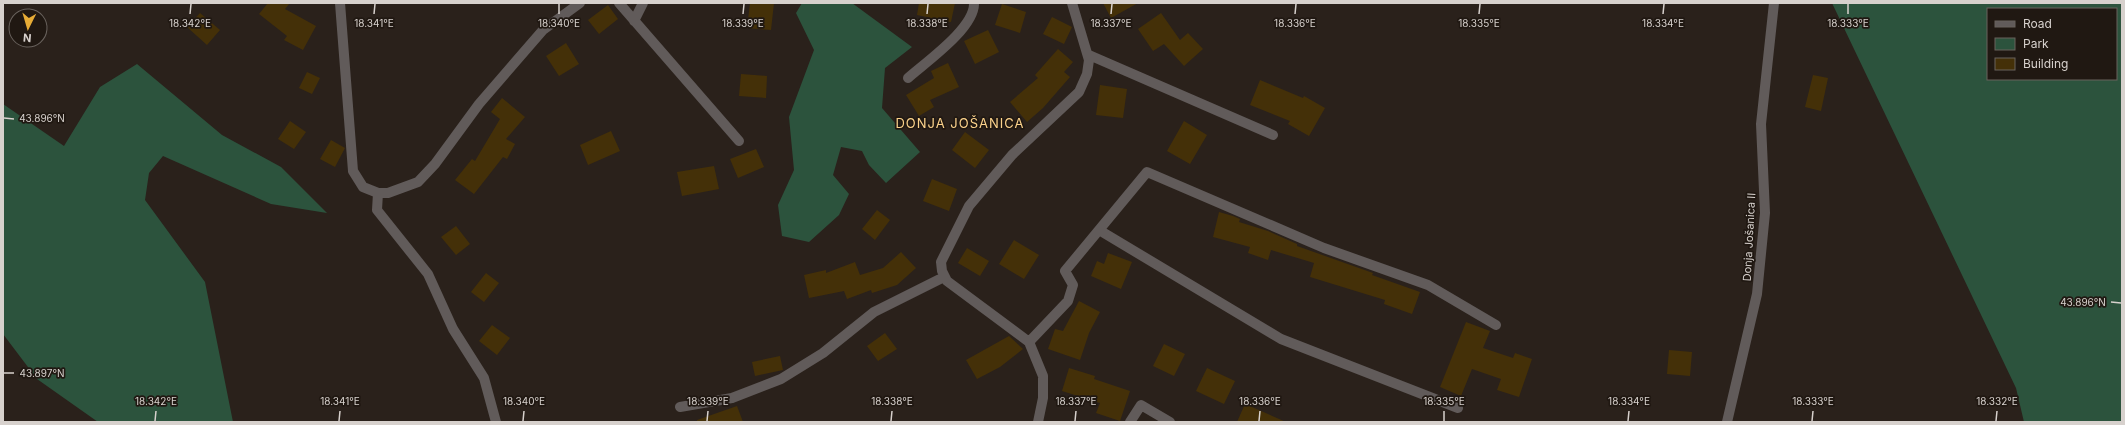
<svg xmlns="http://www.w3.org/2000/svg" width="2125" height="425" font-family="Inter,sans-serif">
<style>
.green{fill:#2c533d;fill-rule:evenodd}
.building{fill:#443008}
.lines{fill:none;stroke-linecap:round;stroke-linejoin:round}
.minor{stroke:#615b5a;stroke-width:10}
.ticks{fill:none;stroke:#d7d1cd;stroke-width:1.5}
.labels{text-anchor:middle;stroke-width:3.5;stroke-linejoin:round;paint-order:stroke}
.street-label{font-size:11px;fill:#d7d1cd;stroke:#201812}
.quarter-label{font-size:13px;letter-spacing:1px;fill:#fcd38c;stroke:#201812}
.ticks-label{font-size:10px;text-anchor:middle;fill:#d7d1cd;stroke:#201812;stroke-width:3.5;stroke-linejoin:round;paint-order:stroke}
</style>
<rect width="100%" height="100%" fill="#2a211b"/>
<path class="green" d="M802 3H852L912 47 885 68 882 108 920 152 886 183 869 165 862 151 841 147 833 175 849 194 839 215 809 242 782 236 778 205 794 170 789 117 814 50 796 13Z
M1832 3H2122V422H2024L2016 388ZM1988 9H2116V79H1988Z
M137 64 222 135 281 167 327 213 271 204 163 156 149 173 145 200 205 282 233 422H98L37 379 3 334V104L64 146 100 87Z"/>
<path class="building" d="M268 3H290L285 9 316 26 303 50 284 40 287 36 259 14Z
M750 3H774L771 30 747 28Z
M919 3H955L951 22 917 15Z
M1103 3H1138L1111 18Z
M1002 4 1026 12 1020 33 995 25Z
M608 5 618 19 599 34 588 20Z
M200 13 220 30 207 45 187 27Z
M1161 13 1180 40 1188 33 1203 49 1184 66 1164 44 1153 51 1138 29Z
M1052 17 1072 27 1064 44 1043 34Z
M988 30 999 52 975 64 964 41Z
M566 43 579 64 559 76 546 56Z
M1058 49 1073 62 1064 72 1070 77 1043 108 1027 122 1010 102 1038 78 1035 75Z
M948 63 959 87 930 100 934 107 919 116 906 95 934 78 931 71Z
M307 72 320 78 312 94 299 88Z
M741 74 767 76 766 98 739 96Z
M1813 75 1828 78 1821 111 1805 107Z
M1260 80 1303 98 1304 96 1325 108 1309 136 1288 124 1290 121 1250 105Z
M1100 85 1127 89 1123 118 1096 115Z
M502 98 525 117 506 139 515 144 507 159 503 157 474 194 455 180 472 159 475 161 500 119 491 112Z
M290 121 306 132 294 149 278 139Z
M1184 121 1207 135 1190 164 1167 151Z
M611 131 620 151 588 165 580 145Z
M965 132 989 150 975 168 952 150Z
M331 140 345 148 335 167 320 159Z
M756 149 764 167 738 178 730 159Z
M714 166 719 189 682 196 677 172Z
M932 179 957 189 949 211 923 201Z
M877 210 890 220 875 240 862 229Z
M1219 212 1233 216 1240 219 1239 222 1268 231 1297 244V246L1373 273 1372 275 1420 292 1412 314 1384 304 1385 300 1310 277 1314 263 1271 250 1268 260 1248 253 1250 247 1213 237Z
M456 226 470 244 456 255 441 237Z
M1014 240 1039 255 1024 279 999 264Z
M967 248 989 261 980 276 958 263Z
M901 252 916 268 897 285 872 293 871 290 847 299 844 291 809 298 804 275 826 270V273L855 262 860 275 883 268Z
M1108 253 1132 262 1121 289 1091 276 1097 261 1104 264Z
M486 273 499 283 484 302 471 292Z
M1079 301 1100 312 1089 333 1080 360 1048 349 1055 329 1063 331Z
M1466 322 1490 331 1483 348 1513 358 1515 353 1532 359 1519 397 1497 390 1501 379 1472 369 1461 396 1440 387Z
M492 325 510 338 497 355 479 341Z
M885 333 897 349 878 361 867 346Z
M1009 336 1023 349 1000 367 977 379 966 360Z
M1164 344 1185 354 1174 376 1153 366Z
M1669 350 1692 352 1690 376 1667 374Z
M780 356 783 370 755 376 752 362Z
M1069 368 1095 376 1094 379 1130 391 1120 421 1096 413 1100 403 1062 391Z
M1207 368 1235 381 1224 404 1196 391Z
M1245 404 1286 422H1237Z
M737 406 743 422H697V420Z"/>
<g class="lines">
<path class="minor" d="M340 3 353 171 363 187 378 193H388L418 182 435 164 479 104 543 30 580 3
M619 3 739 141
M634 21 643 3
M1089 55 1273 135
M908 78C926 62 975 28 974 3
M378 193 377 210 428 274 453 329 484 378 496 422
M1099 230 1281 339 1458 408
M1029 342 1068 301 1073 285 1065 271 1147 172 1324 248 1428 285 1496 325
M680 407 732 398 781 379 823 353 874 312 944 277
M1038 422 1043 398V376L1029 342 947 281 942 271 941 262 969 206 1012 155 1079 92 1087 74 1089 60 1072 3
M1130 422 1141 405 1170 422
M1727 422 1757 294 1765 213 1761 124 1774 3"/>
</g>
<path class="ticks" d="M190 14 191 4M374 14 375 4M559 14V4M743 14 744 4M927 14 928 4M1111 14 1112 4M1295 14 1296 4M1479 14 1480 4M1663 14 1664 4M1848 14V4M4 118 14 119M2111 302 2121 303M4 373H14M155 421 156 411M339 421 340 411M523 421 524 411M707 421 708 411M891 421 892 411M1075 421 1076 411M1259 421 1260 411M1444 421V411M1628 421 1629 411M1812 421 1813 411M1996 421 1997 411"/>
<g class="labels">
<g class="street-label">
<text transform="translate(1749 237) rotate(-87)" y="4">Donja Jošanica II</text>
</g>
<g class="quarter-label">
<text x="960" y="128">DONJA JOŠANICA</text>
</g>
</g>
<g class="ticks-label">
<text x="190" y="27">18.342°E</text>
<text x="374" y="27">18.341°E</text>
<text x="559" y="27">18.340°E</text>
<text x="743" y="27">18.339°E</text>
<text x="927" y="27">18.338°E</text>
<text x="1111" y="27">18.337°E</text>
<text x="1295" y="27">18.336°E</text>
<text x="1479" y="27">18.335°E</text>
<text x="1663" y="27">18.334°E</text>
<text x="1848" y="27">18.333°E</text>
<text x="42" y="122">43.896°N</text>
<text x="2083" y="306">43.896°N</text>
<text x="42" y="377">43.897°N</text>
<text x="156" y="405">18.342°E</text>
<text x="340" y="405">18.341°E</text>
<text x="524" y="405">18.340°E</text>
<text x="708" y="405">18.339°E</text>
<text x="892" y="405">18.338°E</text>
<text x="1076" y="405">18.337°E</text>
<text x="1260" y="405">18.336°E</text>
<text x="1444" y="405">18.335°E</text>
<text x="1629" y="405">18.334°E</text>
<text x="1813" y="405">18.333°E</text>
<text x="1997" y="405">18.332°E</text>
</g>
<rect width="2125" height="425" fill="none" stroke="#d7d1cd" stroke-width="8"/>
<rect x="1987" y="8" width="130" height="72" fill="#201812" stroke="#69625d"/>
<rect x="1995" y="21" width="20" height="6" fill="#615b5a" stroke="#69625d"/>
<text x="2023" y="28" font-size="12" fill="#d7d1cd">Road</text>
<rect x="1995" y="38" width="20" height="12" fill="#2c533d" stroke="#69625d"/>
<text x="2023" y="48" font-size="12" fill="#d7d1cd">Park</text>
<rect x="1995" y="58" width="20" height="12" fill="#443008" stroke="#69625d"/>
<text x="2023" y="68" font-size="12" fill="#d7d1cd">Building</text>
<g transform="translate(28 28) rotate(185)"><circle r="19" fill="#201812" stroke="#69625d"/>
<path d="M0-3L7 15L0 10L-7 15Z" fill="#e7ac36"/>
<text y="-6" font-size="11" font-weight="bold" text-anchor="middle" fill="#d7d1cd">N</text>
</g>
</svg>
